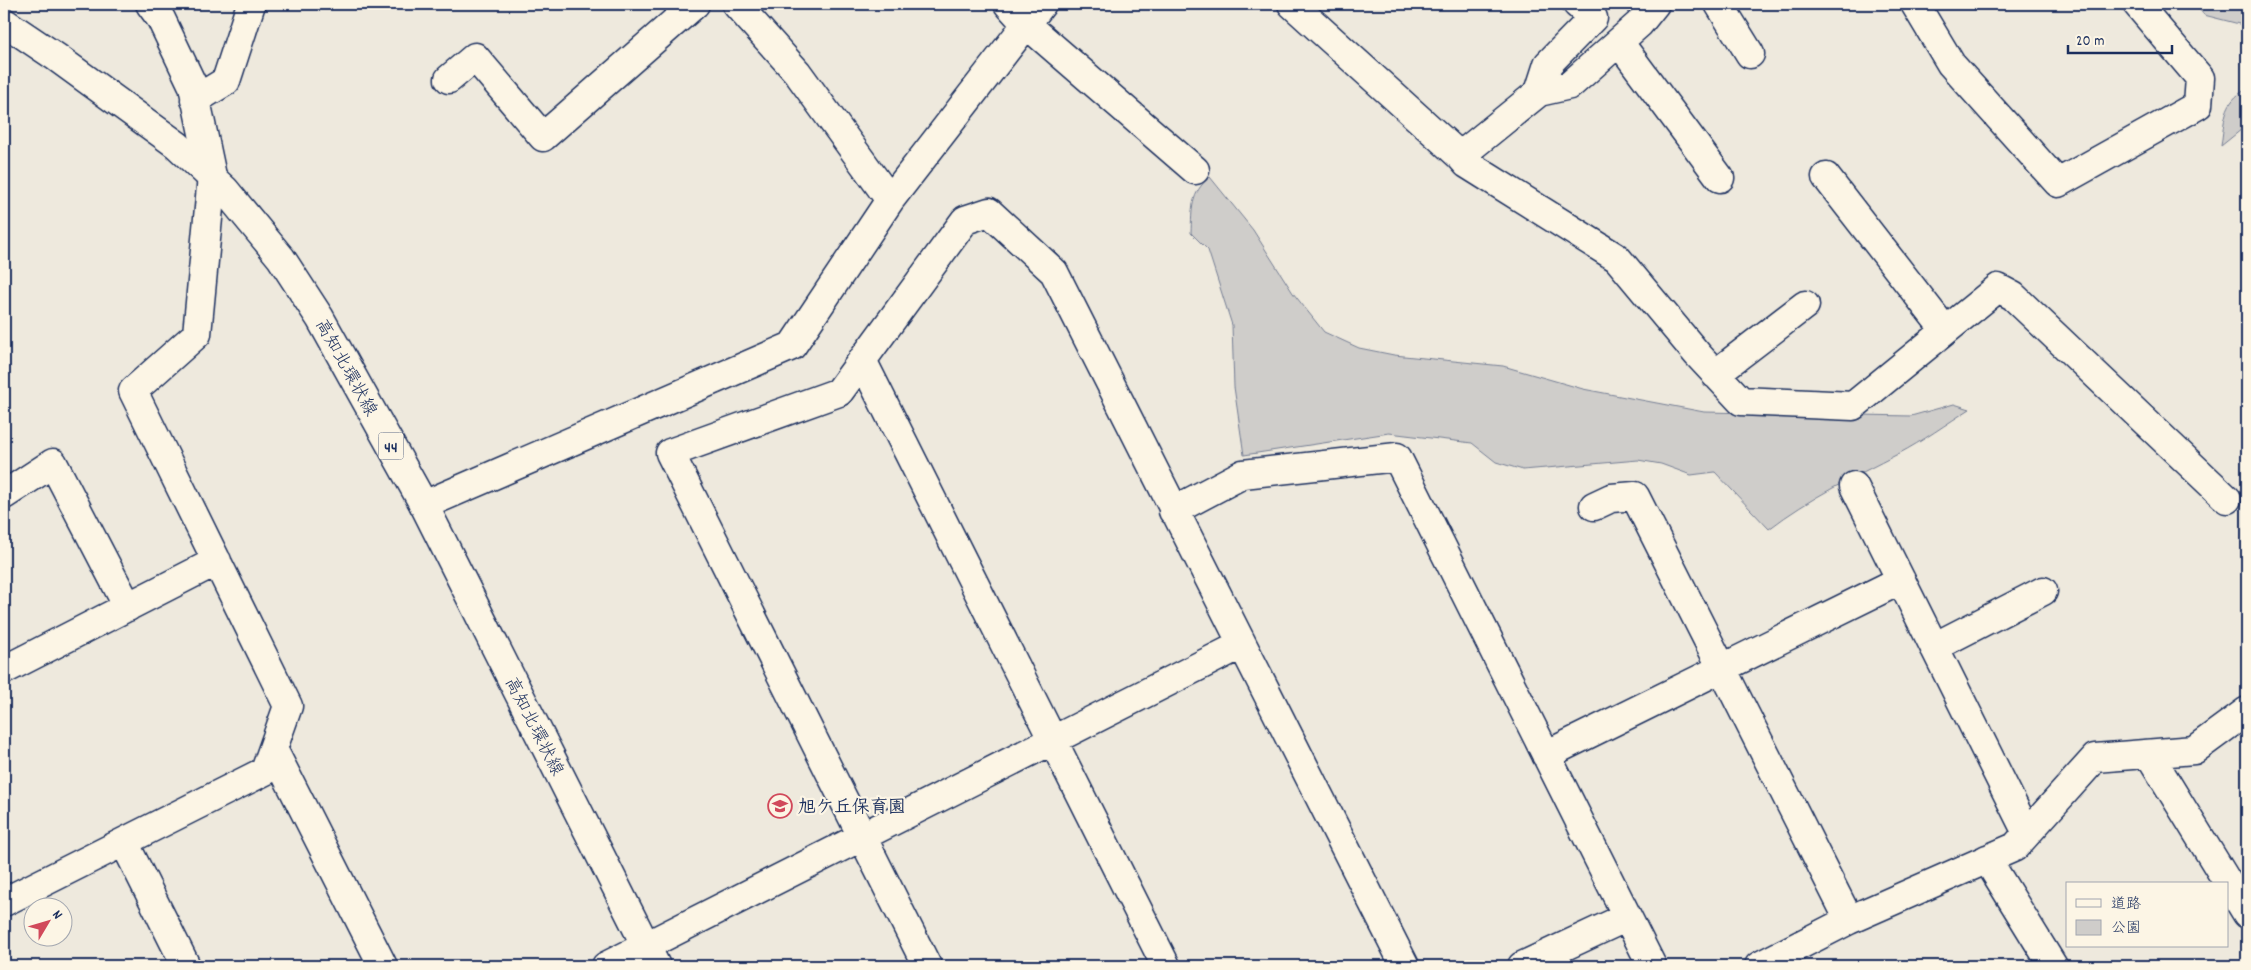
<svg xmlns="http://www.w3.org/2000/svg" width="2251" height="970" font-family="Dekko,'Klee One',sans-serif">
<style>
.green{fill:#cfcdca;stroke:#757e94}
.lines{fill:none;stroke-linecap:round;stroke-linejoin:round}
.minor-casing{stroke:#1b2f5e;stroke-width:31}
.major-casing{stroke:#1b2f5e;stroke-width:31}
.minor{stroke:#fcf5e5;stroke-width:28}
.major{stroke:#fcf5e5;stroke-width:28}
.labels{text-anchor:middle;stroke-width:4.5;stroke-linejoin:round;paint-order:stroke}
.shield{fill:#fcf5e5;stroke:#5e6a86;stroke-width:1}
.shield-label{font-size:16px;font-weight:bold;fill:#1b2f5e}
.street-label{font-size:18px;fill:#1b2f5e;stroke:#fcf5e5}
.poi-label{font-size:18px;font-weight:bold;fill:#1b2f5e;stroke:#fcf5e5;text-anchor:start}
</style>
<rect width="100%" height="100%" fill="#eee9dd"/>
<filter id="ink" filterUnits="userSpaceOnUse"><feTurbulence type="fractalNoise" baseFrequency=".02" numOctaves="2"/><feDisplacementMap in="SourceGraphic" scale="10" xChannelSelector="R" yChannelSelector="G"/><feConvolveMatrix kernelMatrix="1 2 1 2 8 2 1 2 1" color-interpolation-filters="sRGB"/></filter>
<g filter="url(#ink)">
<path class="green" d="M2195 4H2247V26L2204 15Z
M2247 89V125L2221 146C2225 121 2222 102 2247 89Z
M1210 177 1253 230 1293 293 1324 332 1359 348 1394 355 1503 366 1583 389 1704 412 1911 416 1954 404 1970 409C1946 424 1923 441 1898 454 1854 477 1809 498 1769 529L1715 472 1691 475 1661 464 1638 460 1523 470 1496 462 1472 443 1389 433 1244 455 1234 387 1232 325 1208 250 1191 233C1192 210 1190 193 1210 177Z"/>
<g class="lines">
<g class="minor-casing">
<path id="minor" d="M736 4 797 72 890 200
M1008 4 1025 23 1195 170
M1292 4 1460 156 1539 92 1570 85 1639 24 1655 4
M1719 4 1750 54
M1915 4 1951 64 2058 183 2198 105 2200 78 2137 4
M1619 42 1720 178
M449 79 475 57 543 137 695 4
M1539 92 1548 64 1593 18 1577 4
M195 100 226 81 251 4
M1460 156 1467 164 1617 258 1698 355 1741 401 1853 406 1998 288 2013 296 2227 499
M1826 177 1945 330
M862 360 1166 966
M1715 374 1805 305
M1854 486 2027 833
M4 495 53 463 128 607
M424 505 792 346 890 200 1042 4
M1594 506 1611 498 1635 496 1849 920
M1173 511 1243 474 1397 457 1652 966
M1934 647 2043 591
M4 670 217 561
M273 749 383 966
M2149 754 2247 914
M1546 755 1901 580
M124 842 186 966
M1987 859 2053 966
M4 902 265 771 288 706 133 391 197 334 212 176 193 86 161 19 150 4
M606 966 1241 645
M927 966 670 453 839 392 965 220 989 212 1054 272 1405 966
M1522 966 1627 917
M1759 966 1849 920 2015 847 2095 758 2194 750 2247 711"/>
</g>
<g class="major-casing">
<path id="major" d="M4 22 56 57 177 145 225 190 281 258 320 318 424 505 656 966"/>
</g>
<use href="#minor" class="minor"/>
<use href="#major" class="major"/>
</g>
</g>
<defs>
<g id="school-ring" transform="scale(1.25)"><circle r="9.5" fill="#fcf5e5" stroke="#d1495b" stroke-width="1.5"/><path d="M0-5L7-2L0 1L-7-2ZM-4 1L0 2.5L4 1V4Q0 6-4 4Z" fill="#d1495b"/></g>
</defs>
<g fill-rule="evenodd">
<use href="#school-ring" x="780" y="806"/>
</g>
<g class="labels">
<rect class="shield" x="378.5" y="432.5" width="25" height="27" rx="4"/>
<g class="shield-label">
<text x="391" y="452">44</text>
</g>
<g class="street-label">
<text transform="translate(347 367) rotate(61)" y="6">高知北環状線</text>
<text transform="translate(535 726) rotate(63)" y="6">高知北環状線</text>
</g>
<g class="poi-label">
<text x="798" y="812">旭ケ丘保育園</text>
</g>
</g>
<rect width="2251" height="970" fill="none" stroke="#fcf5e5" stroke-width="20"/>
<rect x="10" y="10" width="2231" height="950" fill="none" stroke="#1b2f5e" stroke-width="2" filter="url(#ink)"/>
<rect x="2066" y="882" width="162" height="65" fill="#fcf5e5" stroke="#a2a6af"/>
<rect x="2076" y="899" width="25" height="8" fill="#fcf5e5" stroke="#a2a6af"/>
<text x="2111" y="908" font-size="15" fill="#1b2f5e">道路</text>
<rect x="2076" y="920" width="25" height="15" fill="#cfcdca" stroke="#a2a6af"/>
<text x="2111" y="932" font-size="15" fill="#1b2f5e">公園</text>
<g transform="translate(48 922) rotate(52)"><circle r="24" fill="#fcf5e5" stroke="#a2a6af"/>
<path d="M0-4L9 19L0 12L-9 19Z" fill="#d1495b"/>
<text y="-8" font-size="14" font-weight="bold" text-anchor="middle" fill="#1b2f5e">N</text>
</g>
<path d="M2068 45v8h104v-8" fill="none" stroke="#1b2f5e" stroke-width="2.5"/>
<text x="2076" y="45" font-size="15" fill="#1b2f5e" stroke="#fcf5e5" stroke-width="4" paint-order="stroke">20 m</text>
</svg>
